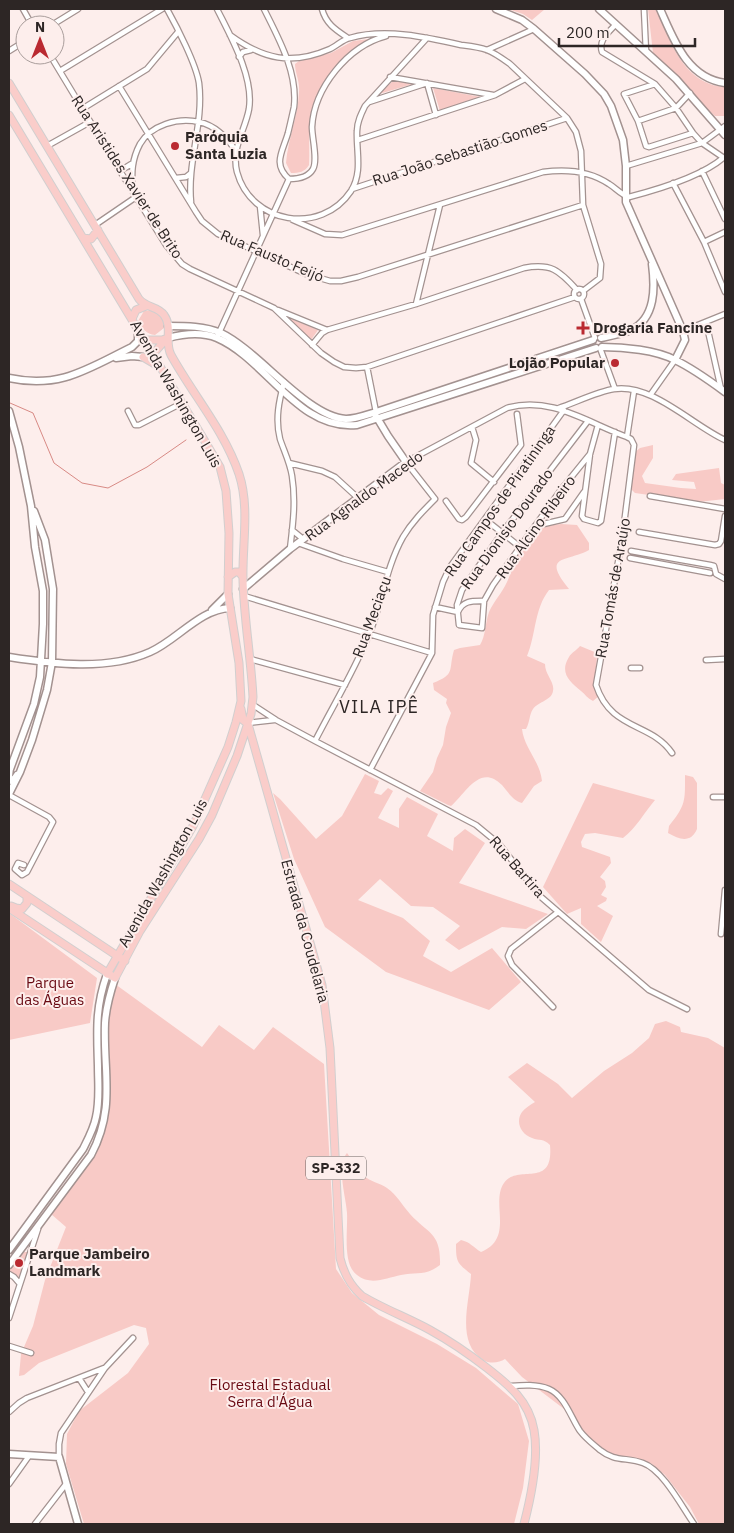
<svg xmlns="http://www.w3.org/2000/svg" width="734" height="1533" font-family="'IBM Plex Sans',sans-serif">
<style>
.green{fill:#f8cac6}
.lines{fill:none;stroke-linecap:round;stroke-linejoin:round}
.stream{stroke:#d88a85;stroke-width:1}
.street-casing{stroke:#a39290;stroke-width:7}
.secondary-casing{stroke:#a39290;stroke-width:9}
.primary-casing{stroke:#d1cfcf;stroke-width:9}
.street{stroke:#fff;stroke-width:4.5}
.secondary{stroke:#fff;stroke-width:6}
.primary{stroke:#facdca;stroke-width:7}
.poi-dot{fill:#ba2a31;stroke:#fdeeec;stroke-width:2}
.labels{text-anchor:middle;stroke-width:4;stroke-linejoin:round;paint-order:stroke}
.shield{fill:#fdeeec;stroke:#6b6261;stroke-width:1}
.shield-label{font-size:14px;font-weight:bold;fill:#2d2625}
.poi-label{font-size:15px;font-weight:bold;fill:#2d2625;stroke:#fdeeec;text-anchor:start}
.street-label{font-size:15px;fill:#2d2625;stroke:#fdeeec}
.park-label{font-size:15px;fill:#690912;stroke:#fdeeec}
.quarter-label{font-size:18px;letter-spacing:1px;fill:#2d2625;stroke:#fdeeec}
</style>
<rect width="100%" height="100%" fill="#fdeeec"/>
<path class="green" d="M508 9H545L532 20 523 14Z
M648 9H656L658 12C668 37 681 74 710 84 714 86 720 86 725 87V116H715L708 110 683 81 653 53Z
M369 39C340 56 316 84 310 118 308 134 310 149 309 165 305 172 299 173 291 173L286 163C288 139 298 116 299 92 300 81 295 73 295 64L299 61 331 53 353 41Z
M395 79 416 83 379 94Z
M433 88 481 97 440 111Z
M151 310 159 313 163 319 164 328 155 335C146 334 143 329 138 321L144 311Z
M289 318 318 330 311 340Z
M653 445V458L642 476 645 483 681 488 696 489 694 482 672 480 676 474 719 468 721 483 725 485V499L698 502 635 493 630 488 634 453 640 448Z
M561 524 577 525 589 543V550C568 562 540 554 569 589L549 590C534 609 536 635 527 656L545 664C545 675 555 682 553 691 552 700 538 702 533 709 529 715 530 722 526 729H522C524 748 540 761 542 781L534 786 522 803C512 800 509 793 502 785 480 763 466 793 451 806L448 805 420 791 433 772 437 758 443 745 446 727 451 713 446 703 447 699 434 690 433 683C456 674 448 671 454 650L460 648 480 645C486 635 485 623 489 612 494 601 502 593 507 582 512 572 513 560 517 549 523 530 543 526 561 524Z
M580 646 597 653 596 676 599 696 593 701C587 698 586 695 581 691 570 682 559 673 569 657 571 653 577 650 580 646Z
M365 774 379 781 374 793 381 795 388 788 393 791 378 818 399 828V809L407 797 438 814 427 836 453 851 454 838 465 829 485 843 459 883 548 914 526 929 502 927 459 950 445 940 460 926 433 907 411 906 380 879 358 900 403 918 430 941 423 956 451 972 492 948 521 982 489 1010 386 972 325 927 294 859 273 793 280 799 316 839 342 816Z
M685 775 693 777 697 783V829C691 843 680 840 668 833L669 826C686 805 685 801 685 775Z
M593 783 655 800C644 813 636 828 623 838L595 833 585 834 581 842 582 847 610 857 611 863 600 877 605 881 606 887 601 895 607 898 606 901 597 906 613 916 601 942 581 924V908L567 914 543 887Z
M9 913 97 978 90 1023 9 1040Z
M115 984 202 1047 219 1025 254 1050 273 1027 324 1064 336 1269 352 1293 379 1315 437 1344 476 1368 518 1404 529 1441 523 1488 514 1524H84L66 1464 67 1434 79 1411 128 1373 149 1344 146 1328 134 1325 39 1363 24 1375 19 1376 21 1354 33 1326 45 1280 66 1227 51 1214 93 1159 104 1131 109 1104 107 1039 108 1012Z
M666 1021 680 1027 681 1032 708 1038 725 1048V1524H699L690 1507 665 1475 652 1464 609 1454 581 1433 576 1418 522 1377 505 1359C499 1363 490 1364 483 1360 455 1342 470 1301 471 1274 457 1263 456 1262 456 1244L461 1240C470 1242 473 1247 481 1252 515 1238 490 1203 504 1183 518 1163 554 1190 550 1145 543 1138 540 1141 532 1138 521 1134 515 1122 522 1112 525 1108 530 1105 535 1102L508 1077 527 1063 558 1084 572 1098 604 1071 632 1053 649 1038 655 1024Z
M347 1153C353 1161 356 1169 363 1175 370 1182 380 1183 387 1188 397 1195 402 1205 410 1214 428 1234 441 1232 440 1265 426 1276 417 1272 401 1275 386 1278 371 1286 357 1275 342 1264 348 1230 347 1213 346 1197 336 1166 347 1153Z
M24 1252H27V1255L19 1277 9 1270Z"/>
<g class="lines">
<path class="stream" d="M10 403 33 413 54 463 82 483 108 488 147 467 186 440"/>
<g class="street-casing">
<path id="street" d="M23 9 32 25
M167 9C177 27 196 64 199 83 204 123 187 162 191 202
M217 9C231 37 254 77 249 109 245 131 231 148 237 172 251 224 321 236 351 191 363 172 356 151 357 131 357 122 361 114 365 106L427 38
M264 9C279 39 298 73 294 107 292 116 290 125 288 133 283 151 272 164 289 179
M322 9C326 24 336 30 348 38
M644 9 646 52
M616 24C609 32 598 40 602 52L655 84 676 108 693 133 702 143 724 158
M52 25 78 9
M230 35C263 59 291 66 330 49 337 46 343 39 350 38 385 28 426 37 461 45 469 46 479 47 487 50 495 53 503 59 510 64L567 118 576 132 581 151 583 205 601 264 600 278 583 291
M487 50 534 29
M9 51 25 41
M50 55 120 171 166 245 182 264 190 269 274 308 321 353 334 362 344 367 356 368 367 367 575 297
M239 57 243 52 251 50
M60 71 162 9
M390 77 493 95
M655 84 624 94 638 121 646 146 649 147 693 133
M119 86 196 212 202 221 218 234 306 274 330 281H341L358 277 583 205
M369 102 427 83 436 115
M82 109 147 69 178 32
M638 121 676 108 690 93
M358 140 495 95 525 79
M47 146 90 122
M626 166 702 143 725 126
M120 171 133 163
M702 171 725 219
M176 178 186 177 191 173
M289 179C297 179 308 178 313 169 318 160 312 138 312 127 314 88 348 46 386 36
M673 183 704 242 725 292
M352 189 567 118
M133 190C131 173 132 159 140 144 151 125 178 117 199 122 214 125 227 137 235 150
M260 206 263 235
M293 220 325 234 342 235 543 172C565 169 590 171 609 184 616 188 621 195 629 197 656 190 702 176 723 158
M95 225 136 197
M704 242 725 232
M574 294a5 5 0 1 1 10 0a5 5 0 1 1-10 0Z
M581 299 595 338
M416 304 440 205
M278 310 327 330
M706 322 721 389
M683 331 725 314
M218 335 289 179
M312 345 322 333 327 330 416 304 524 268C551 263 559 270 577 290
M600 348 615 389
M367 367 376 412
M284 382C279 401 275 419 280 439 284 451 290 463 292 476 296 501 293 524 290 549
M634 391 627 437 631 439 634 445 622 540 596 685C611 731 651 722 672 753
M651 394 675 360
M559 408C574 403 599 391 614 389 652 383 692 425 725 440
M128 411 135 425H139L182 403
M588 421 502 533 462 590 457 605 459 625 482 628 484 601 493 585 560 491 590 454
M598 425 590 454 582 516 584 519 598 523 601 521 615 432
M472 427 476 440 471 463 494 482
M289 463 322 471 335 477 358 498
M650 496 725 509
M446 501 459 519 462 520 466 517 521 445 517 414
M486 520 520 547
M535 526 565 519 584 492
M292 530 303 539
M639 532 715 545 719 544 721 541 725 516
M298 543 343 559 388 572
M631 551 710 565 714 566 716 574 725 579
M630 558 710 573
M244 596 432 653
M435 607 458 612C463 600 473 601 484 601
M250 659 345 685
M706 660 725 659
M631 668H640
M253 705 276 720 315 741 476 825 499 844 541 897 649 990 687 1009
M248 723 274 720
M315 741C333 706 354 671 369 635 382 603 386 567 403 537 412 522 423 511 435 499L406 462 507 408C550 395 588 423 627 437
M370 770 432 653 433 615 443 582 450 567 564 410
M9 795 49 817 53 822 27 872 22 875 15 869 18 863 24 865
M713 797H725
M721 934 725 890
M553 1007 512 965 508 956 511 949 558 912
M9 1274 14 1277 20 1284
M9 1318 38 1229
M9 1346 31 1353
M79 1378 88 1392
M511 1386C523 1385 537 1384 549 1389 565 1396 571 1418 580 1431 586 1439 593 1444 600 1450 615 1462 627 1457 643 1463 663 1470 682 1507 694 1524
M9 1412 19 1403 27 1398 104 1368
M59 1457V1444L61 1433 105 1368 133 1338
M9 1484 29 1456
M35 1524 66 1484"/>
</g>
<g class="secondary-casing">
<path id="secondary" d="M496 9 522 20 534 29 585 74 604 94 611 106 623 140 626 166V202L683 331 685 340 675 360
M599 9 676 79 725 135
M660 9C674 40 687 78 725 83
M168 326C186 326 205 326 221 333 259 351 307 417 346 419 356 419 366 415 376 412L593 340
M168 338C183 334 202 332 217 338 266 359 298 431 357 425L596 348
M601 338C611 336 622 334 631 330 656 318 655 287 652 264
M602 347C624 347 656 350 675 360 692 368 710 381 725 392
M116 358 132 356 143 357
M9 378C60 389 87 369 132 347L138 341V330
M9 411 19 447 31 506 35 547 43 591V624L40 677 34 704 9 772
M243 589 290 549 406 462 388 436 376 416
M212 610 228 594
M9 657C54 664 107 671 150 652 176 641 200 609 230 608
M10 768 9 776 11 781H13L17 775
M9 794 20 772 32 740 47 690 52 662 53 589 45 540 34 511
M9 1250 83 1149C88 1139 94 1128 96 1117 100 1100 98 1083 98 1066 97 1031 95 1008 107 974
M9 1265 91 1155C116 1108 103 1072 105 1023 106 1007 110 993 115 978
M9 1454 59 1457 78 1524"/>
</g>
<g class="primary-casing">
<path id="primary" d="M9 83 139 299C146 308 158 306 164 315 173 327 164 342 171 355 193 395 224 430 239 474 250 507 242 545 243 580 244 619 251 658 253 697L251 714 237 756 212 815 199 839 140 931 115 978 9 908
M9 115 203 438 220 467 226 491 229 533 228 594 239 663 241 701 236 722 228 747 193 826 107 974
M83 238 91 239 98 230
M132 319 136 310 146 306
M145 340H162L168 338
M153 354 167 338
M143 357 160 367
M228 577 235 572H239L243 577
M241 709 243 720 248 724 322 985 330 1048 340 1258C344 1274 350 1285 362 1296 384 1309 408 1318 430 1330 450 1341 469 1354 487 1368 509 1385 529 1401 534 1430 539 1458 531 1497 524 1524
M9 884 125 961
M11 906 16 908 22 909 27 903V896"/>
</g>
<use href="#street" class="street"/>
<use href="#secondary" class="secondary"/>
<use href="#primary" class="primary"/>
</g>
<g class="poi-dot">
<circle cx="175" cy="146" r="5"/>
<path d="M580.5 320.5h5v5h5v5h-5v5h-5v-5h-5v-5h5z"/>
<circle cx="615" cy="363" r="5"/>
<circle cx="19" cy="1263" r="5"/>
</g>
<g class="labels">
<rect class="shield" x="306" y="1156.5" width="60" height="23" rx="4"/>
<g class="shield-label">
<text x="336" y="1173">SP-332</text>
</g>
<g class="poi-label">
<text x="185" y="142">Paróquia<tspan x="185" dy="17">Santa Luzia</tspan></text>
<text x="593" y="333">Drogaria Fancine</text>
<text x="605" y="368" text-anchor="end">Lojão Popular</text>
<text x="29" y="1259">Parque Jambeiro<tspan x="29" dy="17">Landmark</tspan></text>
</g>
<g class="street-label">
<text transform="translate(460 153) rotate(-18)" y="5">Rua João Sebastião Gomes</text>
<text transform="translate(127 177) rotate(57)" y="5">Rua Aristides Xavier de Brito</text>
<text transform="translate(272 256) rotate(23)" y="5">Rua Fausto Feijó</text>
<text transform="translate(176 394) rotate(60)" y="5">Avenida Washington Luis</text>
<text transform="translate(364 496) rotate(-36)" y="5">Rua Agnaldo Macedo</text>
<text transform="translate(500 501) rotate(-55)" y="5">Rua Campos de Piratininga</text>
<text transform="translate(536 527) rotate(-54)" y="5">Rua Alcino Ribeiro</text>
<text transform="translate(507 529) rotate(-54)" y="5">Rua Dionisio Dourado</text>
<text transform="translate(613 588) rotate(-80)" y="5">Rua Tomás de Araújo</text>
<text transform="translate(372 617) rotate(-70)" y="5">Rua Meciaçu</text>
<text transform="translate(517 867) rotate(49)" y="5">Rua Bartira</text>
<text transform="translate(163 873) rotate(-61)" y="5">Avenida Washington Luis</text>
<text transform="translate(305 931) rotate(75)" y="5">Estrada da Coudelaria</text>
</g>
<g class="park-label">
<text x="50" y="988">Parque<tspan x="50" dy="17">das Águas</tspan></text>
<text x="270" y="1390">Florestal Estadual<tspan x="270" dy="17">Serra d'Água</tspan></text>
</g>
<g class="quarter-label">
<text x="379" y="713">VILA IPÊ</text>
</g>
</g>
<rect width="734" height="1533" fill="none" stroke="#2d2625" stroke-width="20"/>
<g transform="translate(40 40)"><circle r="24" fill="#fdeeec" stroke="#aa9e9c"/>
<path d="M0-4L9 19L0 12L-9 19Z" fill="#ba2a31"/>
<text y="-8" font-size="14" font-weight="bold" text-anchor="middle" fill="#2d2625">N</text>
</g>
<path d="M559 38v8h136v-8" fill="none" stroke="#2d2625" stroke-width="2.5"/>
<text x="566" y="38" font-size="15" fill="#2d2625" stroke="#fdeeec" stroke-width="4" paint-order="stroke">200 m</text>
</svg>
